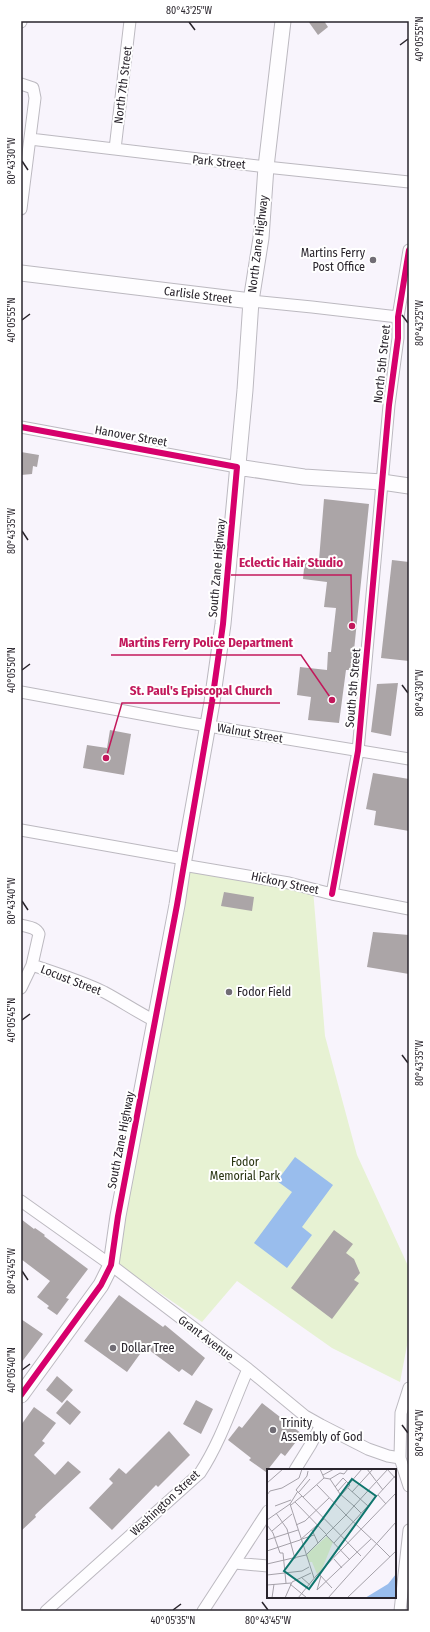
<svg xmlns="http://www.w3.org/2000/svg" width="430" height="1632" font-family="'Fira Sans Condensed',sans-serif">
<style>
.green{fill:#e7f2d3}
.water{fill:#99bded}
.building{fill:#aba5a7}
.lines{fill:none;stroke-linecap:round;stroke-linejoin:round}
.street-casing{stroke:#bcb9c0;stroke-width:13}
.secondary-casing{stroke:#bcb9c0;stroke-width:17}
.street{stroke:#fefdff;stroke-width:11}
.secondary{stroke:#fefdff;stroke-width:15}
.cycleway-casing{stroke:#fff;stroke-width:8}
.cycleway{stroke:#d6006c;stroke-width:6}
.ticks{fill:none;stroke:#29242c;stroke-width:1.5}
.poi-dot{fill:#716d75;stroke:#fff;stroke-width:1.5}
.labels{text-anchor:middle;stroke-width:4;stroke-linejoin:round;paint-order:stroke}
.street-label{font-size:12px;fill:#29242c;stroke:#fff}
.poi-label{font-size:12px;fill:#29242c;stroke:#fff;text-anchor:start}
.park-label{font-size:12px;fill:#283311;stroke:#fff}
.inset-road{fill:none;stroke:#a5a1a9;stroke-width:1}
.view{fill:#0f766e;fill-opacity:0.15;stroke:#0f766e;stroke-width:2}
.inset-edge{fill:none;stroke:#29242c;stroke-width:2}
.leader{fill:none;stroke:#c2185b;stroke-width:1.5}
.callout-dot{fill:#c2185b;stroke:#fff;stroke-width:1.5}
.callout-label{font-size:13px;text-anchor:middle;font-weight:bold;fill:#c2185b;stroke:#fff;stroke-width:4;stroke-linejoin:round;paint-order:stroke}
.neatline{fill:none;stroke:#29242c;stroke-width:1.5}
.ticks-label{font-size:10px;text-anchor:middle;fill:#29242c}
</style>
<rect width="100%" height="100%" fill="#f8f4fc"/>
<path class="green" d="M189 866 313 889 325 1036 357 1155 409 1268V1335L400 1382 332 1348 237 1281 202 1322 112 1260Z"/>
<path class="water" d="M295 1157 333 1185 302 1227 312 1235 287 1268 254 1243 292 1192 277 1181Z"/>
<path class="building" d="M308 21H324L328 27 318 35Z
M21 452 39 455 37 467 33 466 32 474 21 475Z
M324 499 369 504 352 670H346L339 723 308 720 311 697 297 695 300 667 327 670 328 652H331L336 608 324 607 327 582 303 579 305 558 319 560Z
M392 560 409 562V661L381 658Z
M398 683 391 736 371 732 377 684Z
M110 730 131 734 124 775 83 768 87 745 107 748Z
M373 773 409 779V831L374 825 376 811 366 809Z
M224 892 254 897 252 911 221 906Z
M373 932 409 935V974L367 967Z
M21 1219 34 1229 35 1228 45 1235 44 1236 88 1269 66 1298 69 1299 57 1315 47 1308 49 1306 37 1297 50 1281 21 1259Z
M334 1230 353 1244 346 1253 354 1259 360 1273 354 1280 359 1283 332 1319 291 1288Z
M119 1295 163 1327 165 1325 205 1358 192 1376 182 1369 179 1372 145 1347 127 1372 84 1341Z
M21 1319 43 1334 21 1363Z
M57 1376 73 1390 62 1403 46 1390Z
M67 1400 81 1412 70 1425 56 1413Z
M196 1400 213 1409 201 1434 183 1424Z
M262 1403 302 1434 285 1456 281 1453 266 1472 249 1460 251 1458 228 1440 239 1426 242 1428Z
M34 1407 56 1423 42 1441 45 1443 34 1455 55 1475 68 1461 81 1472 35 1515 36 1517 21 1531V1425Z
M169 1431 190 1455 158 1487 156 1485 112 1530 89 1508 113 1483 109 1479 119 1468 126 1474Z"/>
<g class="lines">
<g class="street-casing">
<path id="street" d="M21 22V21
M21 84 33 88 35 98 21 209
M30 139 266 167 409 182
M115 149 130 21
M251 301 312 307 398 317
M21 427 237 467
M21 692 184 722 409 759
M21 830 184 859 183 865 289 883 332 894 409 909
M332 894 358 751 389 405 398 338V317L409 250
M21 925C28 927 36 927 39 934L32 965 21 988
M32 965C56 973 81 981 104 992 121 1001 137 1012 155 1021
M21 1201 111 1265 248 1369 305 1416 321 1425 368 1449 388 1456 400 1458
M409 1388 401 1413 400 1458 409 1486
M295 1470 311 1444 321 1425
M235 1563 268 1566
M46 1611 200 1473C221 1441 233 1403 248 1369
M203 1611 268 1511
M400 1611 409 1530"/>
</g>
<g class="secondary-casing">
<path id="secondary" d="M21 273 251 301
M237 467 304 477 382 482 409 486
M184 859 212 702 223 624 245 390 251 301 261 238 266 167 283 21
M21 1395 101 1285 111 1265 118 1216 177 905 183 865"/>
</g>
<use href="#street" class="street"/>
<use href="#secondary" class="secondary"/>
<g class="cycleway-casing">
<path id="cycleway" d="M21 427 237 467 223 624 212 702 177 905 118 1216 111 1265 101 1285 21 1395
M332 894 358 751 389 405 398 338V317L409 250"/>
</g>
<use href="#cycleway" class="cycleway"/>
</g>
<path class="ticks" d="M189 22 195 30M400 45 408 39M22 161 28 170M402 315 408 323M22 320 30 314M22 531 28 540M22 670 30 664M402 685 408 693M22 901 28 910M22 1020 30 1014M402 1055 408 1063M22 1271 28 1280M22 1370 30 1364M402 1425 408 1433M262 1602 268 1610M173 1610 181 1604"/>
<g class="poi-dot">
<circle cx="373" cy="260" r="4"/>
<circle cx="229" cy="992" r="4"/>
<circle cx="113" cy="1348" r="4"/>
<circle cx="273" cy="1430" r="4"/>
</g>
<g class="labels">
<g class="street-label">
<text transform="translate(123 85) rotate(-83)" y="4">North 7th Street</text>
<text transform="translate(219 162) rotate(6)" y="4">Park Street</text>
<text transform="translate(258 244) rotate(-83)" y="4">North Zane Highway</text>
<text transform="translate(198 295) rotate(7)" y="4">Carlisle Street</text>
<text transform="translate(382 364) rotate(-84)" y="4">North 5th Street</text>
<text transform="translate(131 436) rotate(10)" y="4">Hanover Street</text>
<text transform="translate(217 568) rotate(-85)" y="4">South Zane Highway</text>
<text transform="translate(353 688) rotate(-85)" y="4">South 5th Street</text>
<text transform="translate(250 733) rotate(10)" y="4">Walnut Street</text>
<text transform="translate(285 883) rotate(12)" y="4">Hickory Street</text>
<text transform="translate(71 980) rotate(21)" y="4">Locust Street</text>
<text transform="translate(121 1140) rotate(-79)" y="4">South Zane Highway</text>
<text transform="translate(206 1338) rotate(37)" y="4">Grant Avenue</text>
<text transform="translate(165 1503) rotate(-43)" y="4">Washington Street</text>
</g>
<g class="poi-label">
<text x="365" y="257" text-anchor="end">Martins Ferry<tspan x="365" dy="14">Post Office</tspan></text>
<text x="237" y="996">Fodor Field</text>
<text x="121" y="1352">Dollar Tree</text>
<text x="281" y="1427">Trinity<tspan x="281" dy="14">Assembly of God</tspan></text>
</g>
<g class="park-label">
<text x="245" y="1166">Fodor<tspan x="245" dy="14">Memorial Park</tspan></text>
</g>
</g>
<g transform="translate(267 1469)">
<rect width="129" height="129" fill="#f8f4fc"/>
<path d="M60 67 66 73 55 100 50 105 45 93H42L39 86Z" fill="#e7f2d3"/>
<path d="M129 105V129H98L121 115Z" fill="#99bded"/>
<path class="inset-road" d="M53 0 57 9 63 10 73 25 87 37 79 46 111 76M100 0 116 21M120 0 129 10M41 2 40 7 29 21 94 87M56 6 67 0M63 10 73 4 77 5 81 0M0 14 16 0M82 15 95 0M81 19 101 37M71 22 79 13M32 23 43 10M85 23 106 0M0 26 3 22 15 19 32 9 35 0M111 26 119 35M36 28 57 9M28 33 60 66M67 34 83 16 76 9 68 18M23 35 47 109M24 36 35 27M8 37 24 31M9 44 20 60 28 90M94 44 87 37 121 0M0 51 23 35 31 22M0 56 6 64 13 84H16L19 114M29 56 38 52 62 29M45 61 51 74M5 62 25 45M59 66 83 91M35 70 47 66M0 71 31 61M67 74 129 6M111 76 123 88M0 82 33 71 57 50M67 90 75 99M0 95 39 86 79 46 50 16M52 105 65 119M0 106 35 102 42 98M34 108 43 116M23 115 40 129M0 116 24 114M50 121 104 70M50 121 54 107M5 129 7 115M18 129 25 113 44 104M31 129 49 107 129 24M61 129 129 53M80 129 129 82"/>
<path class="view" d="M85 10 109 27 42 120 17 102Z"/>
<rect width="129" height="129" class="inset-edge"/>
</g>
<path class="leader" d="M352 626L351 575H231M332 700L301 655H111M106 758L122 703H280"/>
<g class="callout-dot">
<circle cx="352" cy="626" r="4"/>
<circle cx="332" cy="700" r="4"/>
<circle cx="106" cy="758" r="4"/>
</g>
<g class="callout-label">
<text x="291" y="567">Eclectic Hair Studio</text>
<text x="206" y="647">Martins Ferry Police Department</text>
<text x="201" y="695">St. Paul's Episcopal Church</text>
</g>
<rect width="430" height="1632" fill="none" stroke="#ffffff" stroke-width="44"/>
<rect x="22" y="22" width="386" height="1588" class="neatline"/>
<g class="ticks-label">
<text x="189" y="14">80°43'25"W</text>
<text transform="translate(419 39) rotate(-90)" y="4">40°05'55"N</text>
<text transform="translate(11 161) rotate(-90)" y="4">80°43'30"W</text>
<text transform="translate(11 320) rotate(-90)" y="4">40°05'55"N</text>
<text transform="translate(419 323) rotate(-90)" y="4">80°43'25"W</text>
<text transform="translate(11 531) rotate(-90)" y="4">80°43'35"W</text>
<text transform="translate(11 670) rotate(-90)" y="4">40°05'50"N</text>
<text transform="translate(419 693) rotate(-90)" y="4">80°43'30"W</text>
<text transform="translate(11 901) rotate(-90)" y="4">80°43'40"W</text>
<text transform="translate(11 1020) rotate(-90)" y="4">40°05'45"N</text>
<text transform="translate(419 1063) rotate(-90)" y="4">80°43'35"W</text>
<text transform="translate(11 1271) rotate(-90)" y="4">80°43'45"W</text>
<text transform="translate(11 1370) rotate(-90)" y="4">40°05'40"N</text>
<text transform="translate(419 1433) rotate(-90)" y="4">80°43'40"W</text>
<text x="173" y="1624">40°05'35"N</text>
<text x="268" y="1624">80°43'45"W</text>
</g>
</svg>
